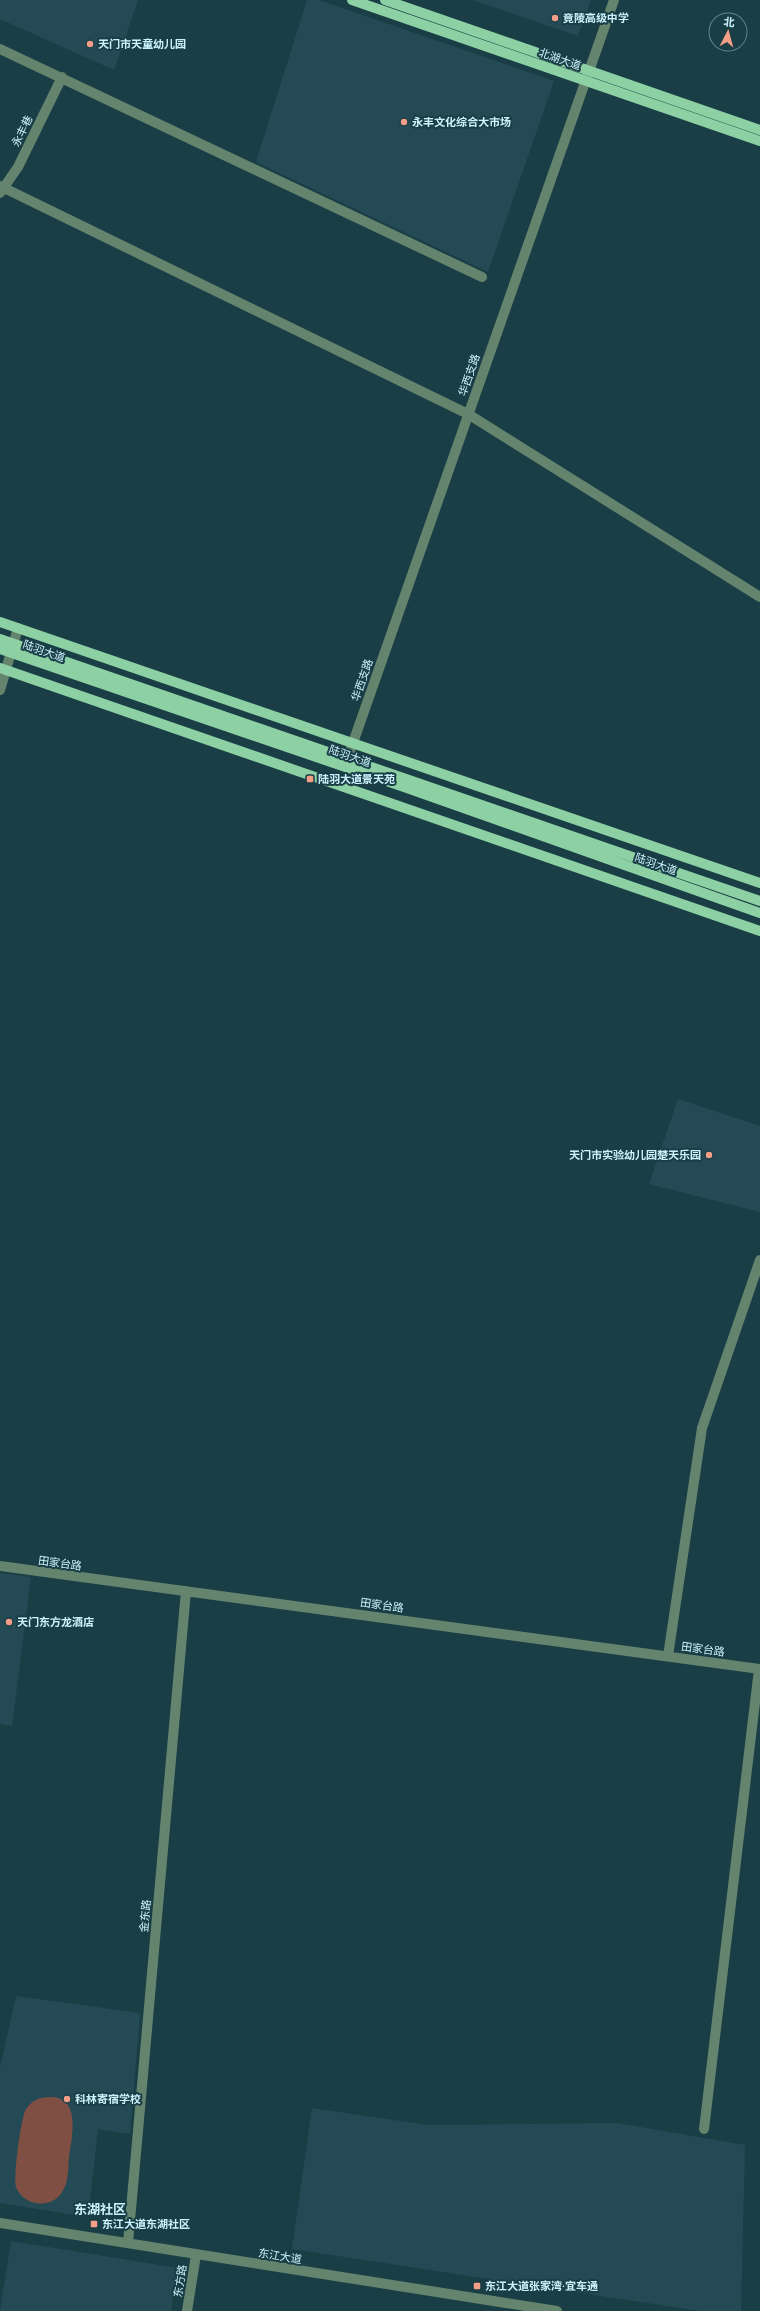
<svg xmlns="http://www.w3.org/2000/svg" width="760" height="2311" font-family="Manrope,'Noto Sans SC',sans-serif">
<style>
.built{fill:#244b55}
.green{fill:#804f43}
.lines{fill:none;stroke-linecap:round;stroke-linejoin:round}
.minor{stroke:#64846e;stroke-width:10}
.major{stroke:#8cd0a3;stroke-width:10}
.poi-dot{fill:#f49e88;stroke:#1a3e46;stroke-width:1.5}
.labels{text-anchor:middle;stroke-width:4;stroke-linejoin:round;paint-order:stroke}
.poi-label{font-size:11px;font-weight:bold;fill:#cbf3fd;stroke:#1a3e46;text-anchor:start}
.street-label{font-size:11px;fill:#cbf3fd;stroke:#1a3e46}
.quarter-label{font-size:13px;font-weight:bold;fill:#cbf3fd;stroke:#1a3e46}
</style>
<rect width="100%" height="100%" fill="#1a3e46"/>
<path class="built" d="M0 0H138L114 70 0 19Z
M307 0H319L554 81 488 272 256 162Z
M473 0H591L578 36Z
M678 1099 760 1126V1212L649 1184Z
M0 1573 31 1577 12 1726 0 1724Z
M16 1996 140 2013 130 2134 98 2129 88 2217 0 2203V2068Z
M312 2108 428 2125 617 2123 745 2145 741 2311H700L292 2249Z
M11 2241 178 2268 171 2311H0Z"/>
<path class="green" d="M41 2098C82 2090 73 2133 69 2157 68 2168 69 2183 62 2192 57 2201 46 2205 36 2203 27 2202 19 2195 16 2187 13 2177 21 2117 26 2109 30 2103 35 2100 41 2098Z"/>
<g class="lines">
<path class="minor" d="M0 49 482 277
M0 186 468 414 760 597
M0 193 18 167 62 77
M0 690 18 628
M348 757 614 0
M0 1566 760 1669
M668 1656 702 1428 760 1260
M704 2129 759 1669
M0 2223 557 2311
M128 2243 186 1591
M187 2311 196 2255"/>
<path class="major" d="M352 0 760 141
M385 0 760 130
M0 622 760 883
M0 639 760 901
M0 649 404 787 760 913
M0 668 760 931"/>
</g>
<g class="poi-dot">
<circle cx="555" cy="18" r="4"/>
<circle cx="90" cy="44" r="4"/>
<circle cx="404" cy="122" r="4"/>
<rect x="306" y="775" width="8" height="8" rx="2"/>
<circle cx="709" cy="1155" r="4"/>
<circle cx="9" cy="1622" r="4"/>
<circle cx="67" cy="2099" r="4"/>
<rect x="90" y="2220" width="8" height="8" rx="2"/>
<rect x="473" y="2282" width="8" height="8" rx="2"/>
</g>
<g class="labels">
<g class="poi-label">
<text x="563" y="22">竟陵高级中学</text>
<text x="98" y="48">天门市天童幼儿园</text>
<text x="412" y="126">永丰文化综合大市场</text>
<text x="318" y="783">陆羽大道景天苑</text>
<text x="701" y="1159" text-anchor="end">天门市实验幼儿园楚天乐园</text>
<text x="17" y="1626">天门东方龙酒店</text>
<text x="75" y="2103">科林寄宿学校</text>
<text x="102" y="2228">东江大道东湖社区</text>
<text x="485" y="2290">东江大道张家湾·宜车通</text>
</g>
<g class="street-label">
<text transform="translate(560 59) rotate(19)" y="4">北湖大道</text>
<text transform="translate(22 131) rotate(-64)" y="4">永丰巷</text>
<text transform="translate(469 375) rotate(-71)" y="4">华西支路</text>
<text transform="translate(44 651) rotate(19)" y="4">陆羽大道</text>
<text transform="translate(362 680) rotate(-71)" y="4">华西支路</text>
<text transform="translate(350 756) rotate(19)" y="4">陆羽大道</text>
<text transform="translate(656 864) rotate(19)" y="4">陆羽大道</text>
<text transform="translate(60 1563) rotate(8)" y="4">田家台路</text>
<text transform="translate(382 1605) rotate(8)" y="4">田家台路</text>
<text transform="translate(703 1649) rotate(8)" y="4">田家台路</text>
<text transform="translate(145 1916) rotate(-85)" y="4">金东路</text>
<text transform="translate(280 2256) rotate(9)" y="4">东江大道</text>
<text transform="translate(180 2281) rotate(-81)" y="4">东方路</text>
</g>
<g class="quarter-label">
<text x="100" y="2214">东湖社区</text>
</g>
</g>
<g transform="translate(728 32) rotate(6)"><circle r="19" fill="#1a3e46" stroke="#61868f"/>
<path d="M0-3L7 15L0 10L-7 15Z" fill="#f49e88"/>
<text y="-6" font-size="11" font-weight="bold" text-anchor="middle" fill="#cbf3fd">北</text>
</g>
</svg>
